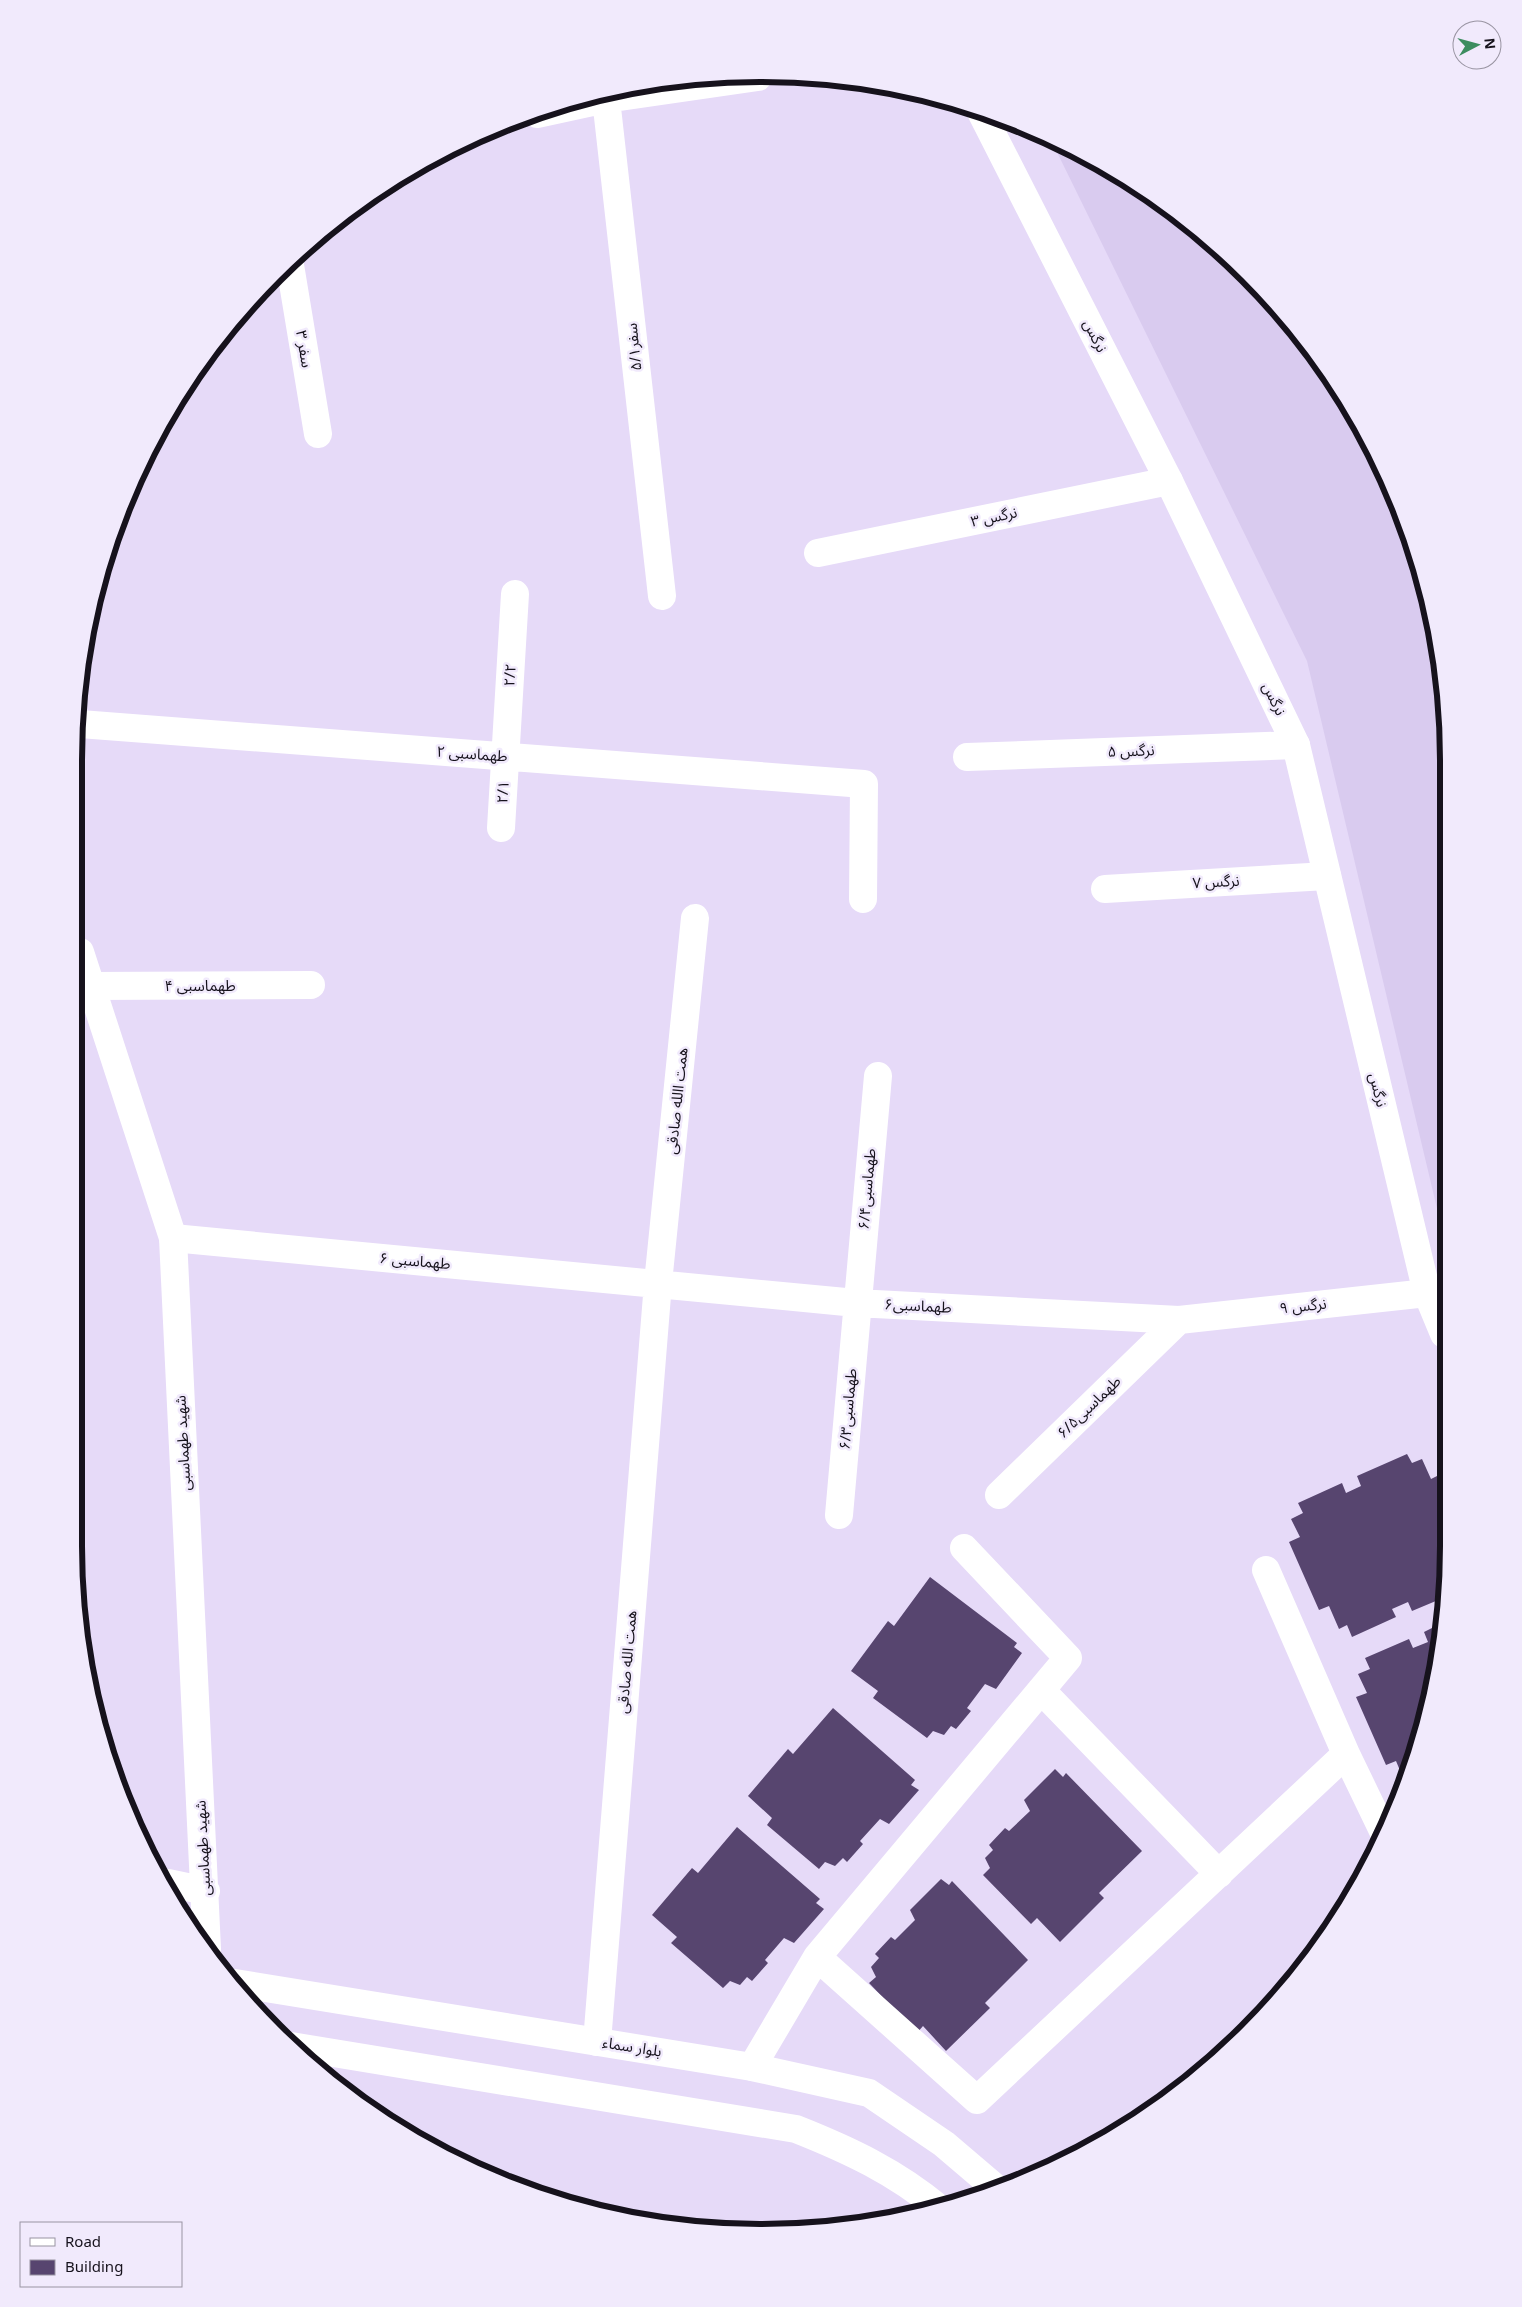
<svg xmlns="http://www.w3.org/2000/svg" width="1522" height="2307" font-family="'Noto Sans','Noto Sans Arabic',sans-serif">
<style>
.built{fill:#d9cbef}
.building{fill:#57456f}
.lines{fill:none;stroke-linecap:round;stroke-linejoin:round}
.minor{stroke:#fff;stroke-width:28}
.tertiary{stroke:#fff;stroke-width:28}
.labels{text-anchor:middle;stroke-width:5;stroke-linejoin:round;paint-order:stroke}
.street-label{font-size:15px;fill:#16121c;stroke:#f1eafc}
.rim{fill:none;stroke:#16121c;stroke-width:6}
</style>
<rect width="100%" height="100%" fill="#e6daf8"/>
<path class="built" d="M1052 142 1104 166 1214 244 1306 343 1377 457 1425 583 1447 716 1444 1238 1307 661Z"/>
<path class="building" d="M1407 1454 1412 1463 1422 1459 1431 1479 1441 1474 1443 1479V1598L1412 1611 1408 1602 1392 1609 1396 1617 1352 1637 1347 1625 1339 1629 1329 1606 1319 1610 1289 1542 1300 1537 1291 1519 1303 1513 1298 1503 1342 1483 1346 1493 1361 1486 1357 1476Z
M930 1577 1017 1643 1014 1647 1022 1653 996 1689 985 1684 967 1708 971 1711 956 1729 951 1726 944 1735 933 1731 927 1738 873 1698 878 1691 851 1671 888 1621 894 1626Z
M1442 1623V1636L1404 1780 1396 1761 1386 1765 1356 1697 1367 1693 1358 1674 1370 1669 1365 1658 1409 1639 1413 1648 1428 1642 1424 1632Z
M833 1708 915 1780 911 1785 919 1790 889 1824 880 1819 860 1841 863 1844 847 1862 843 1858 835 1866 825 1862 819 1869 767 1825 772 1818 748 1796 788 1749 793 1754Z
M1055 1769 1063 1777 1066 1773 1142 1851 1099 1893 1104 1898 1060 1942 1037 1918 1031 1924 983 1875 990 1868 985 1858 993 1850 989 1845 1005 1828 1009 1831 1030 1811 1024 1800Z
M737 1827 820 1899 816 1903 824 1909 794 1943 784 1938 765 1960 768 1963 752 1981 747 1977 740 1985 730 1981 723 1988 671 1943 677 1937 652 1915 692 1868 698 1873Z
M941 1879 949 1885 952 1881 1028 1960 985 2003 990 2008 946 2051 923 2026 917 2033 869 1983 876 1977 871 1967 879 1958 875 1954 891 1937 895 1940 915 1920 910 1910Z"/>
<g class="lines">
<path class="minor" d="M606 99 662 596
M537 114 606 99 758 77
M290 265 318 434
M818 553 1169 481
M80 724 864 784 863 899
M967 757 1296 745
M501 828 515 594
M1105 889 1327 876
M90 986 311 985
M173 1238 856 1303 1179 1320 1427 1293
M999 1495 1179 1320
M839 1515 878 1076
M1266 1570 1346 1754 1384 1833
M1041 1690 1219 1874
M817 1957 977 2100 1346 1754
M597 2042 658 1283 695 918
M752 2067 817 1957 1068 1658 964 1548"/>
<path class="tertiary" d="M980 110 1169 481 1296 745 1427 1293 1444 1334
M80 952 173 1238 207 1949
M168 1883 206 1891
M235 1983 752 2067 869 2093 944 2144 998 2190
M291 2046 796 2129C849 2150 896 2172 940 2209"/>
</g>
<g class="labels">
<g class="street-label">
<text transform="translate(1095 336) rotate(63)" y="5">نرگس</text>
<text transform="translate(634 347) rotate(-96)" y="5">۵/۱سفر</text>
<text transform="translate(304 349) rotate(81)" y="5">۳ سفر</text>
<text transform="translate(994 517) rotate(-12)" y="5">۳ نرگس</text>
<text transform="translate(510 675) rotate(-86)" y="5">۲/۲</text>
<text transform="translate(1274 699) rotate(64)" y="5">نرگس</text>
<text transform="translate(1131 751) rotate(-2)" y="5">۵ نرگس</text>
<text transform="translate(472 754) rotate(4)" y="5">۲ طهماسبی</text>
<text transform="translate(503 792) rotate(-86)" y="5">۲/۱</text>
<text transform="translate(1216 882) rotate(-3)" y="5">۷ نرگس</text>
<text x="200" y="991">۴ طهماسبی</text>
<text transform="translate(1378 1090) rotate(76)" y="5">نرگس</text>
<text transform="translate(677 1101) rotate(-84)" y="5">همت االله صادقی</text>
<text transform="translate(867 1189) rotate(-85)" y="5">۶/۴طهماسبی</text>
<text transform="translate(415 1261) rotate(5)" y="5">۶ طهماسبی</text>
<text transform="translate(918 1306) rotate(3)" y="5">۶طهماسبی</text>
<text transform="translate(1303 1306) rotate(-6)" y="5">۹ نرگس</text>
<text transform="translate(1089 1407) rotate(-44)" y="5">۶/۵طهماسبی</text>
<text transform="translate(848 1409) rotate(-85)" y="5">۶/۳طهماسبی</text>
<text transform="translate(183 1443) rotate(-93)" y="5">شهید طهماسبی</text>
<text transform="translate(627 1662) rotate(-85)" y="5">همت الله صادقی</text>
<text transform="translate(203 1848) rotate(-93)" y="5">شهید طهماسبی</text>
<text transform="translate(632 2047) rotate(9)" y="5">بلوار سماء</text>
</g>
</g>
<path d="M0 0H1522V2307H0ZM760 82H762A678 678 0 0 1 1440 760V1546A678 678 0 0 1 762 2224H760A678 678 0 0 1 82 1546V760A678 678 0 0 1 760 82Z" fill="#f1eafc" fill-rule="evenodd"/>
<path class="rim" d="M760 82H762A678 678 0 0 1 1440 760V1546A678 678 0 0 1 762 2224H760A678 678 0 0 1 82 1546V760A678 678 0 0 1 760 82Z"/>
<rect x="20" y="2222" width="162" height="65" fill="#f1eafc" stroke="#9994a2"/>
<rect x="30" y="2238" width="25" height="8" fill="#ffffff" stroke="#9994a2"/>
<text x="65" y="2247" font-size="15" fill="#16121c">Road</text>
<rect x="30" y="2260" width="25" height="15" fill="#57456f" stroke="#9994a2"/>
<text x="65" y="2272" font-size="15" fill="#16121c">Building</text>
<g transform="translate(1477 45) rotate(84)"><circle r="24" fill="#f1eafc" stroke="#9994a2"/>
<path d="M0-4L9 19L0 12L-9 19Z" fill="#3c8d5f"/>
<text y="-8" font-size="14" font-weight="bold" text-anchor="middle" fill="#16121c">N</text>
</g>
</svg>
